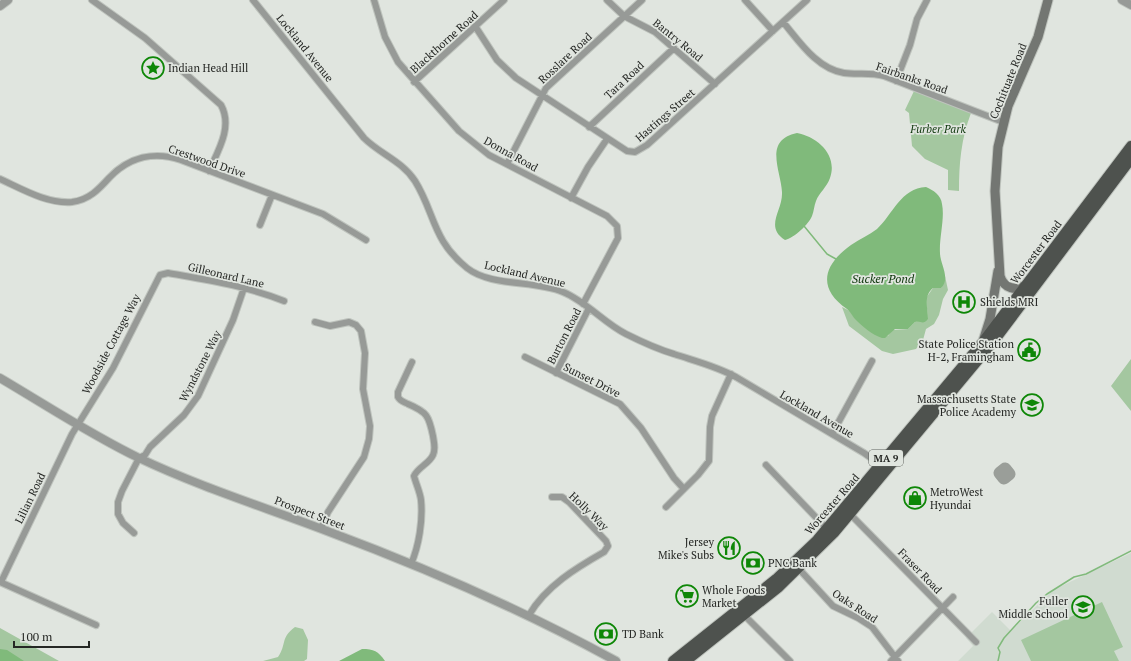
<svg xmlns="http://www.w3.org/2000/svg" width="1131" height="661" font-family="'PT Serif',serif">
<style>
.built{fill:#d0dbd0}
.green{fill:#a4c7a0}
.water{fill:#80ba7b}
.lines{fill:none;stroke-linecap:round;stroke-linejoin:round}
.stream{stroke:#80ba7b;stroke-width:1.5}
.taxiway{stroke:#9a9e99;stroke-width:13}
.minor-casing{stroke:#bec3bd;stroke-width:8}
.tertiary-casing{stroke:#bec3bd;stroke-width:10}
.secondary-casing{stroke:#bec3bd;stroke-width:11}
.trunk-casing{stroke:#bec3bd;stroke-width:12}
.minor{stroke:#979a97;stroke-width:6}
.tertiary{stroke:#979a97;stroke-width:8}
.secondary{stroke:#737672;stroke-width:9}
.trunk{stroke:#4e524e;stroke-width:10}
.labels{text-anchor:middle;stroke-width:3.5;stroke-linejoin:round;paint-order:stroke}
.shield{fill:#e0e5df;stroke:#5d605c;stroke-width:1}
.shield-label{font-size:10px;font-weight:bold;fill:#252724}
.street-label{font-size:11px;fill:#252724;stroke:#e0e5df}
.poi-label{font-size:11px;fill:#252724;stroke:#e0e5df;text-anchor:start}
.park-label{font-size:11px;font-style:italic;fill:#0f380d;stroke:#e0e5df}
.water-label{font-size:12px;font-style:italic;fill:#0b3409;stroke:#e0e5df}
</style>
<rect width="100%" height="100%" fill="#e0e5df"/>
<path class="built" d="M1131 553V661H958L973 646 966 638 992 612 1011 631 1053 590Z"/>
<path class="green" d="M914 91 971 113C961 139 959 164 959 191L948 190V170L925 159 912 146 909 113 905 110Z
M945 276 948 290 943 299 939 315 934 324 926 329 923 340 916 349 893 354 882 351 849 326 842 307 850 311 854 317 888 336 892 330 908 329 915 322 928 319 926 298 933 288H941Z
M1131 359V411L1111 386Z
M1102 602 1123 647 1114 651 1119 661H1031L1021 640Z
M295 627 303 629 308 640 307 659 304 661H263L278 657C287 644 280 638 295 627Z
M0 628 59 661H0Z"/>
<path class="water" d="M797 133C818 137 838 155 830 178 827 187 819 193 816 201 814 206 814 211 812 216 809 224 794 238 785 240 764 226 783 211 782 192 781 171 763 140 797 133Z
M926 187C933 190 941 195 942 204 945 218 939 238 940 253 940 264 951 278 941 288H933C923 296 928 308 928 319 923 325 922 321 915 322L908 329H895L885 338H882C872 335 862 326 855 319 852 316 851 312 847 309 817 288 823 265 851 245 860 239 869 235 877 229 893 214 901 188 926 187Z
M0 649 7 650 24 661H0Z
M362 649C374 649 378 651 385 661H339Z"/>
<g class="lines">
<path class="stream" d="M804 226 827 254 836 259
M998 661 1000 652 998 648 1004 638 1036 603 1047 594 1074 577 1086 574 1131 551"/>
<path class="taxiway" d="M1005 469 1009 474 1004 478 1000 473Z"/>
<g class="minor-casing">
<path id="minor" d="M92 0 145 38 221 105C233 127 218 151 209 171
M253 0 364 138C380 154 402 161 415 181 435 213 432 240 467 268 491 287 535 280 563 292 587 302 604 323 626 334 642 342 657 349 674 354 695 361 716 366 736 377L864 453 881 465
M374 0 385 37 398 62 459 131 489 155 607 216 617 226 618 238 583 304
M607 0 624 16 655 32 715 84
M745 0 773 31
M783 22C799 41 817 69 844 73 857 75 870 72 884 76L1003 122
M475 26 497 60 516 78 627 151 635 152 647 145 807 0
M896 81 910 45 917 19 927 0
M414 82 504 0
M589 127 674 48
M507 164 546 88 642 0
M0 179C22 189 47 204 72 202 89 200 99 189 109 178 129 157 154 151 181 160L323 214 366 240
M571 198 588 167 607 139
M260 225 272 195
M315 322 330 326 349 322 356 325 361 331 365 353 363 389 370 426 369 439 364 457 328 512 321 528
M525 357 620 404 641 428 674 478 684 489
M556 373 589 308
M832 434 872 361
M766 465 827 529
M666 507 698 475 709 461 710 427 712 416 731 374
M850 514 976 642
M134 533 123 523 118 514V502L122 491 139 458 145 455 150 447 184 415 198 396 233 320 244 288
M411 564C419 546 423 520 421 500 420 492 416 484 414 476 418 467 429 464 433 455 436 449 434 443 433 436 429 416 427 412 408 404 404 402 400 401 398 397V392L412 362
M799 569 833 606 858 618 872 627 898 661
M0 582 96 625
M1 582 72 434 113 368 160 275 168 273C207 280 247 286 284 301
M529 615C546 586 576 568 604 552L608 546 606 541 569 502 562 497H552
M744 615 790 661
M891 661 953 597"/>
</g>
<g class="tertiary-casing">
<path id="tertiary" d="M1122 0 1131 5
M0 6 8 0
M0 378C46 405 91 435 139 458 200 487 264 507 327 531 426 568 523 610 616 661"/>
</g>
<g class="secondary-casing">
<path id="secondary" d="M1026 285C1016 291 1004 289 1000 276L995 191 998 147 1008 106 1038 37 1048 0
M984 338 990 319 998 271"/>
</g>
<g class="trunk-casing">
<path id="trunk" d="M673 661 776 579 817 540 982 343 1131 146
M686 661 779 587 834 533 994 341 1131 159"/>
</g>
<use href="#minor" class="minor"/>
<use href="#tertiary" class="tertiary"/>
<use href="#secondary" class="secondary"/>
<use href="#trunk" class="trunk"/>
</g>
<defs>
<g id="sight-ring" transform="scale(1.15)"><circle r="9.5" fill="#e0e5df" stroke="#0e8707" stroke-width="1.5"/><path d="M0-6L1.8-2.2L6-1.7L2.9 1.2L3.7 5.4L0 3.3L-3.7 5.4L-2.9 1.2L-6-1.7L-1.8-2.2Z" fill="#0e8707"/></g>
<g id="hospital-ring" transform="scale(1.15)"><circle r="9.5" fill="#e0e5df" stroke="#0e8707" stroke-width="1.5"/><path d="M-5-5h3v3.5h4V-5h3V5h-3V1.5h-4V5h-3Z" fill="#0e8707"/></g>
<g id="civic-ring" transform="scale(1.15)"><circle r="9.5" fill="#e0e5df" stroke="#0e8707" stroke-width="1.5"/><path d="M-.6-6.5H3V-4.5H.6V-3L4-1V1h2V6H-6V1h2V-1L-.6-3ZM-1.2 2.5V6h2.4V2.5Z" fill="#0e8707"/></g>
<g id="school-ring" transform="scale(1.15)"><circle r="9.5" fill="#e0e5df" stroke="#0e8707" stroke-width="1.5"/><path d="M0-5L7-2L0 1L-7-2ZM-4 1L0 2.5L4 1V4Q0 6-4 4Z" fill="#0e8707"/></g>
<g id="shop-ring" transform="scale(1.15)"><circle r="9.5" fill="#e0e5df" stroke="#0e8707" stroke-width="1.5"/><path d="M-5-2.5h2.3a2.7 3.5 0 0 1 5.4 0H5L5.5 6h-11ZM-1.5-2.5h3a1.5 2.3 0 0 0-3 0Z" fill="#0e8707"/></g>
<g id="restaurant-ring" transform="scale(1.15)"><circle r="9.5" fill="#e0e5df" stroke="#0e8707" stroke-width="1.5"/><path d="M-5-6h1v4h1v-4h1v4h1v-4h1v5L-1.5 .5V6h-2V.5L-5-1ZM5-6V6H3V1.5H1.5Q1.5-4 5-6Z" fill="#0e8707"/></g>
<g id="bank-ring" transform="scale(1.15)"><circle r="9.5" fill="#e0e5df" stroke="#0e8707" stroke-width="1.5"/><path d="M-6-4H6V4H-6ZM0-2.3a2.3 2.3 0 1 0 0 4.6a2.3 2.3 0 1 0 0-4.6Z" fill="#0e8707"/></g>
<g id="supermarket-ring" transform="scale(1.15)"><circle r="9.5" fill="#e0e5df" stroke="#0e8707" stroke-width="1.5"/><path d="M-6-5.5h2.5l.6 2H6L4.5 2H-2.5L-4.4-4H-6ZM-1.5 3.2a1.3 1.3 0 1 0 .1 0ZM3 3.2a1.3 1.3 0 1 0 .1 0Z" fill="#0e8707"/></g>
</defs>
<g fill-rule="evenodd">
<use href="#sight-ring" x="153" y="68"/>
<use href="#hospital-ring" x="964" y="302"/>
<use href="#civic-ring" x="1029" y="350"/>
<use href="#school-ring" x="1032" y="405"/>
<use href="#shop-ring" x="915" y="498"/>
<use href="#restaurant-ring" x="729" y="548"/>
<use href="#bank-ring" x="753" y="563"/>
<use href="#supermarket-ring" x="687" y="596"/>
<use href="#school-ring" x="1083" y="607"/>
<use href="#bank-ring" x="606" y="634"/>
</g>
<g class="labels">
<rect class="shield" x="869" y="450" width="34" height="16" rx="3"/>
<g class="shield-label">
<text x="886" y="462">MA 9</text>
</g>
<g class="street-label">
<text transform="translate(678 40) rotate(39)" y="4">Bantry Road</text>
<text transform="translate(444 42) rotate(-42)" y="4">Blackthorne Road</text>
<text transform="translate(305 48) rotate(51)" y="4">Lockland Avenue</text>
<text transform="translate(565 58) rotate(-43)" y="4">Rosslare Road</text>
<text transform="translate(912 78) rotate(19)" y="4">Fairbanks Road</text>
<text transform="translate(624 80) rotate(-43)" y="4">Tara Road</text>
<text transform="translate(1008 81) rotate(-68)" y="4">Cochituate Road</text>
<text transform="translate(665 115) rotate(-41)" y="4">Hastings Street</text>
<text transform="translate(511 154) rotate(29)" y="4">Donna Road</text>
<text transform="translate(207 161) rotate(19)" y="4">Crestwood Drive</text>
<text transform="translate(1036 252) rotate(-53)" y="4">Worcester Road</text>
<text transform="translate(525 274) rotate(13)" y="4">Lockland Avenue</text>
<text transform="translate(226 275) rotate(13)" y="4">Gilleonard Lane</text>
<text transform="translate(564 336) rotate(-63)" y="4">Burton Road</text>
<text transform="translate(111 344) rotate(-62)" y="4">Woodside Cottage Way</text>
<text transform="translate(200 366) rotate(-63)" y="4">Wyndstone Way</text>
<text transform="translate(592 380) rotate(27)" y="4">Sunset Drive</text>
<text transform="translate(817 414) rotate(30)" y="4">Lockland Avenue</text>
<text transform="translate(30 498) rotate(-64)" y="4">Lilian Road</text>
<text transform="translate(832 504) rotate(-49)" y="4">Worcester Road</text>
<text transform="translate(589 511) rotate(44)" y="4">Holly Way</text>
<text transform="translate(310 513) rotate(21)" y="4">Prospect Street</text>
<text transform="translate(920 571) rotate(46)" y="4">Fraser Road</text>
<text transform="translate(855 606) rotate(33)" y="4">Oaks Road</text>
</g>
<g class="poi-label">
<text x="168" y="72">Indian Head Hill</text>
<text x="980" y="306">Shields MRI</text>
<text x="1014" y="348" text-anchor="end">State Police Station<tspan x="1014" dy="13">H-2, Framingham</tspan></text>
<text x="1016" y="403" text-anchor="end">Massachusetts State<tspan x="1016" dy="13">Police Academy</tspan></text>
<text x="930" y="496">MetroWest<tspan x="930" dy="13">Hyundai</tspan></text>
<text x="714" y="546" text-anchor="end">Jersey<tspan x="714" dy="13">Mike's Subs</tspan></text>
<text x="768" y="567">PNC Bank</text>
<text x="702" y="594">Whole Foods<tspan x="702" dy="13">Market</tspan></text>
<text x="1068" y="605" text-anchor="end">Fuller<tspan x="1068" dy="13">Middle School</tspan></text>
<text x="622" y="638">TD Bank</text>
</g>
<g class="park-label">
<text x="938" y="133">Furber Park</text>
</g>
<g class="water-label">
<text x="883" y="283">Sucker Pond</text>
</g>
</g>
<path d="M14 641v6h75v-6" fill="none" stroke="#252724" stroke-width="2"/>
<text x="20" y="641" font-size="12" fill="#252724" stroke="#e0e5df" stroke-width="3" paint-order="stroke">100 m</text>
</svg>
